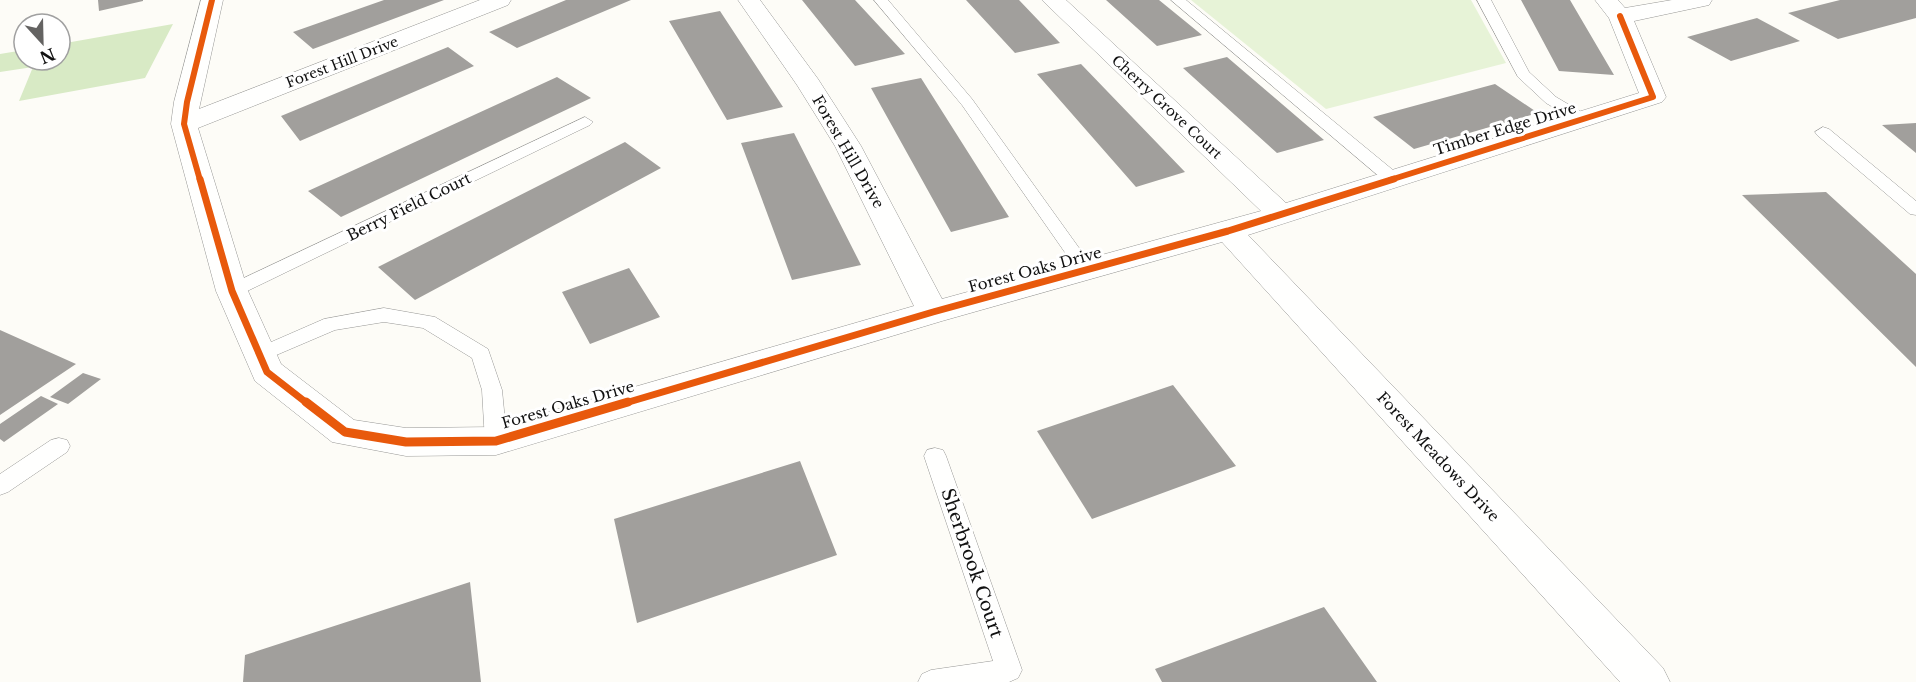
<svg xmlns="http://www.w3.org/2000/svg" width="1916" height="682" font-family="'Libre Baskerville',serif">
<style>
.green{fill:#e7f3d7}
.forest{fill:#d8eac5}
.building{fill:#a19f9c}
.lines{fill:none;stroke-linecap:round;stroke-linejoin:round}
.lane-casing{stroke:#979795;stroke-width:1}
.street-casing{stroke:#979795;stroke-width:1}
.lane{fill:#fffffe;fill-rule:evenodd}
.street{fill:#fffffe;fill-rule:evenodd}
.cycleway-far2-casing{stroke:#fff;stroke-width:9}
.cycleway-far1-casing{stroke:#fff;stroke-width:10}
.cycleway-casing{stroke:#fff;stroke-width:13}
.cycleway-far2{stroke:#e8590c;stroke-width:6}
.cycleway-far1{stroke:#e8590c;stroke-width:7}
.cycleway{stroke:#e8590c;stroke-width:9}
.labels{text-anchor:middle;stroke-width:6;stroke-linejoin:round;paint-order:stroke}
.far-street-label{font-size:14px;fill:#111;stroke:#fff}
.street-label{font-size:15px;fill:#111;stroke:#fff}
.near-street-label{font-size:18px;fill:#111;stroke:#fff}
</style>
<rect width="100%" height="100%" fill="#fdfcf7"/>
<path class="green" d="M1191 0H1471L1506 63 1326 109Z"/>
<path class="forest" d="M173 24 145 78 19 101 33 67 0 72V54L24 50V60H60V44Z"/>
<path class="building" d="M98 0H143V1L99 11Z
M384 0H444L313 49 293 32Z
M566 0H631L517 48 489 32Z
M802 0H855L905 54 855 66Z
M966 0H1019L1060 43 1015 53Z
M1106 0H1159L1202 35 1157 46Z
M1521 0H1570L1614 75 1559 71Z
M1840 0H1916V18L1838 39 1788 13Z
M720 11 783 107 727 120 669 21Z
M1757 18 1800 41 1731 61 1687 37Z
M448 47 474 66 300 141 281 116Z
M1227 57 1324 140 1277 153 1183 68Z
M1081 64 1185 172 1136 187 1037 74Z
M557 77 591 98 341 217 308 191Z
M921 78 1009 217 951 232 871 88Z
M1495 84 1538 113 1414 149 1373 117Z
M1916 123V153L1882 125Z
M794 133 861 265 792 280 741 143Z
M625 142 661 168 415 300 378 267Z
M1826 192 1916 274V367L1742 195Z
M629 268 660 317 590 344 562 292Z
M0 330 76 364 0 415Z
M83 373 101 379 68 404 50 397Z
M1173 385 1236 466 1092 519 1037 431Z
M41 396 58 404 4 442 0 439V424Z
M800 461 837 555 637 623 614 519Z
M470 582 481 682H243L245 655Z
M1324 607 1377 682H1162L1155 669Z"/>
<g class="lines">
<g class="lane-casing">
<path id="lane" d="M874 0H888L972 99 1092 266 1095 270 1092 274H1080L962 105Z
M1171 0H1186L1399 175 1401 179 1399 183H1387Z
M1477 0H1491L1529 72 1556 97 1588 116 1591 119 1588 122H1578L1546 103 1518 77Z
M585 117 593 122 590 125 239 295 232 297 225 295 223 291 225 287Z
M1823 127 1829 129 1916 201V215L1910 214 1817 135 1815 132Z
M384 308 435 317 488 349 502 390 507 441 504 447 496 449 488 447 485 441 482 390 472 358 423 328 384 322 335 330 260 362 253 360 250 355 253 350 324 319Z
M59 438 67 440 70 446 67 452 8 492 0 495V474L51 440Z
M935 448 943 450 946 456 1022 670 1018 678 1009 682H918L922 674 931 670 993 661 924 456 927 450Z"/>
</g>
<g class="street-casing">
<path id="street" d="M201 0H223L199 109 480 0H511L508 5 198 128 248 291 281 364 354 420 406 428 496 427 914 306 835 146 797 85 738 0H760L818 79 861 146 942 299 1261 211 1042 0H1066L1286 203 1639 93 1609 18 1595 0H1618L1625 8 1672 0H1712L1709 5 1634 21 1666 97 1662 102 1248 235 1663 668 1670 682H1620L1222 242 942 321 496 455 406 456 332 442 255 381 216 291 171 124 174 102Z"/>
</g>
<use href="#lane" class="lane"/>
<use href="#street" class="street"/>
<g class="cycleway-far2-casing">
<path id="cycleway-far2" d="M200 180 184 124 187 102 212 0
M1390 180 1653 97 1620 16"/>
</g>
<g class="cycleway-far1-casing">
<path id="cycleway-far1" d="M200 179 232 291 267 372 308 404
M622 404 933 312 1228 231 1394 179"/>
</g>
<g class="cycleway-casing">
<path id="cycleway" d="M306 402 345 432 406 442 496 441 628 402"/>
</g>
<use href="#cycleway-far2" class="cycleway-far2"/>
<use href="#cycleway-far1" class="cycleway-far1"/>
<use href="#cycleway" class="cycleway"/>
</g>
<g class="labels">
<g class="far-street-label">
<text transform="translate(342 62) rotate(-21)" y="5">Forest Hill Drive</text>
<text transform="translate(1167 107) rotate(43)" y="5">Cherry Grove Court</text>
</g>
<g class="street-label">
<text transform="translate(1505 129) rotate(-17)" y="5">Timber Edge Drive</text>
<text transform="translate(848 152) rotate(60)" y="5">Forest Hill Drive</text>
<text transform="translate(409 207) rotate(-26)" y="5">Berry Field Court</text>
<text transform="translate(1035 270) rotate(-15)" y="5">Forest Oaks Drive</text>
<text transform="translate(568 405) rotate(-16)" y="5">Forest Oaks Drive</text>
<text transform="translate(1438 457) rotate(47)" y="5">Forest Meadows Drive</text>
</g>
<g class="near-street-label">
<text transform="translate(972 563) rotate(71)" y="6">Sherbrook Court</text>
</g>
</g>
<g transform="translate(42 42) rotate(158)"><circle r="28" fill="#ffffff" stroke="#a0a0a0" stroke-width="1.5"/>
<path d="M0-4.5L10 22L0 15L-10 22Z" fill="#646362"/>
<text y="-9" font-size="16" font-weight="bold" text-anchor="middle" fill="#111111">N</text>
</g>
</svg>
